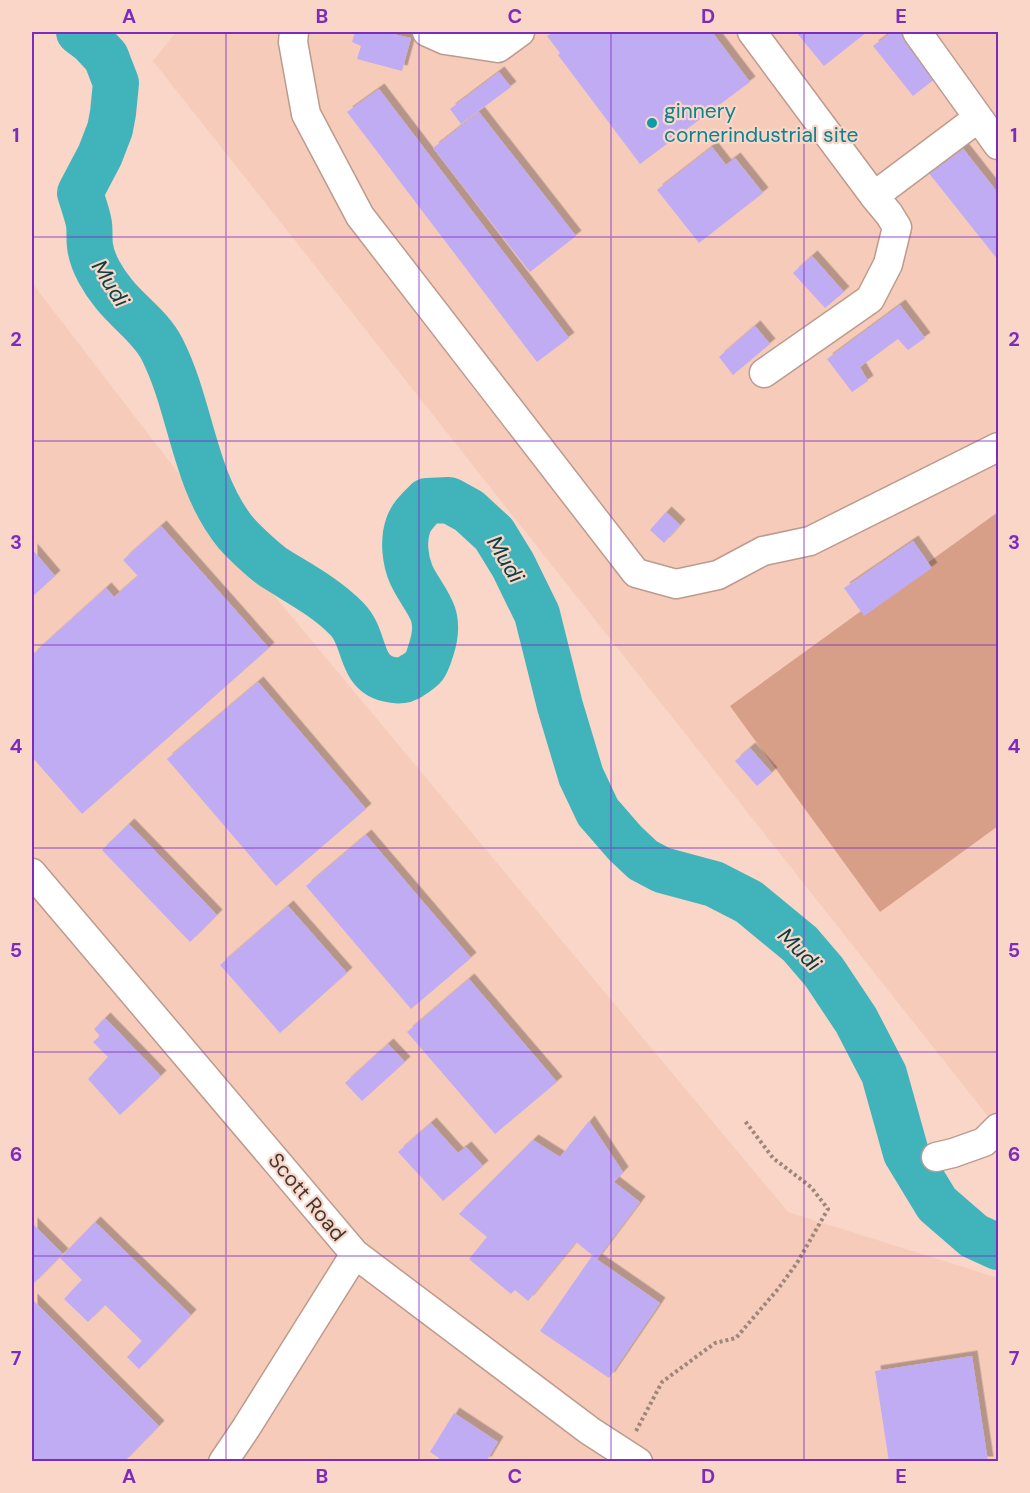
<svg xmlns="http://www.w3.org/2000/svg" width="1030" height="1493" font-family="'DM Sans',sans-serif">
<style>
.built{fill:#f6cbba}
.green{fill:#d79e88}
.lines{fill:none;stroke-linecap:round;stroke-linejoin:round}
.river{stroke:#40b3bb;stroke-width:46}
.building{fill:#c0acf3;filter:url(#shadow)}
.minor-casing{stroke:#bc9b8e;stroke-width:31}
.path{stroke:#9f867d;stroke-width:4;stroke-dasharray:3 3;stroke-linecap:butt}
.minor{stroke:#fff;stroke-width:28}
.grid{fill:none;stroke:#7b2cbf;stroke-width:1.5;stroke-opacity:0.55}
.culture-dot{fill:#0f9aa8;stroke:#f9d6c8;stroke-width:2}
.labels{text-anchor:middle;stroke-width:4.5;stroke-linejoin:round;paint-order:stroke}
.culture-label{font-size:21px;fill:#0d838f;stroke:#f9d6c8;text-anchor:start}
.street-label{font-size:21px;fill:#433530;stroke:#f9d6c8}
.water-label{font-size:22px;font-style:italic;fill:#0c4044;stroke:#f9d6c8}
.neatline{fill:none;stroke:#7b2cbf;stroke-width:2}
.grid-label{font-size:20px;text-anchor:middle;font-weight:bold;fill:#7b2cbf}
</style>
<defs>
<filter id="shadow"><feDropShadow dx="5.5" dy="-5.5" stdDeviation="0" flood-color="#0004"/></filter>
</defs>
<rect width="100%" height="100%" fill="#f9d6c8"/>
<path class="built" d="M176 32H998V1129L153 61Z
M32 283 256 574 788 1212 998 1278V1461H32Z"/>
<path class="green" d="M998 512V826L880 912 730 706Z"/>
<g class="lines">
<path class="river" d="M79 32 91 41 106 57 116 83 113 113 110 129 100 155 80 193C83 203 87 213 89 224 90 231 89 239 90 246 92 263 104 282 114 294 129 313 151 327 162 349 192 408 193 480 236 533 245 543 262 559 273 567 298 583 326 597 347 619 366 638 359 672 388 679 396 681 404 681 410 677 425 668 426 666 431 650 435 638 437 626 433 614 428 600 417 588 411 574 405 560 403 540 408 526 411 516 420 508 427 501L449 500 469 511 494 534 513 565 537 614 560 706 581 776 598 812 625 843 643 860 662 870 714 884 749 902 800 944 824 972 856 1020 884 1074 906 1153 937 1204 974 1236 998 1247"/>
</g>
<path class="building" d="M355 32H384L411 38 402 71 357 59 361 46 352 42Z
M554 32H712L750 82 640 164 558 55 560 53 547 36Z
M796 32H867L824 66Z
M892 32H900L936 78 913 96 873 46Z
M499 72 511 87 461 124 450 109Z
M379 89 569 338 537 362 347 112Z
M479 112 576 236 530 272 433 148Z
M961 146 998 193V260L928 172Z
M712 147 726 165 735 158 763 193 699 243 657 190Z
M812 256 844 292 825 308 793 273Z
M900 305 925 338 908 350 898 339 860 367 868 381 852 392 827 359Z
M755 326 770 344 733 375 719 357Z
M666 512 680 525 664 543 650 530Z
M161 526 269 648 82 814 32 757V655L106 588 114 597 138 576 123 560Z
M913 541 932 568 864 616 844 588Z
M32 549 55 576 32 597Z
M258 682 366 809 276 886 167 759Z
M750 748 772 773 757 786 735 761Z
M129 824 217 915 190 942 102 850Z
M366 835 471 958 411 1009 306 886Z
M288 906 347 973 280 1033 220 965Z
M469 979 557 1082 495 1134 407 1032Z
M105 1018 161 1076 120 1115 88 1079 108 1057 93 1042 100 1036 94 1029Z
M388 1044 405 1062 362 1101 345 1083Z
M589 1121 623 1172 614 1182 640 1202 597 1259 576 1242 528 1301 515 1290 511 1294 469 1259 487 1237 459 1214 533 1140 560 1157Z
M431 1123 458 1153 466 1147 483 1166 443 1201 398 1152Z
M95 1222 191 1315 139 1369 127 1357 142 1341 105 1305 88 1322 64 1299 82 1280 60 1258Z
M32 1223 63 1254 32 1285Z
M592 1256 660 1303 609 1378 540 1331Z
M32 1299 159 1426 124 1462H34L32 1459Z
M972 1356 988 1462H889L875 1371Z
M454 1413 498 1442 486 1462H437L439 1458 430 1452Z"/>
<g class="lines">
<g class="minor-casing">
<path id="minor" d="M294 32 293 42 306 114 360 216 636 573 676 584 718 575 763 551 810 541 998 447
M427 32 445 40 498 48 520 32
M752 32 874 196 889 214 897 227 888 264 870 299 764 373
M917 32 998 145
M874 196 978 118
M32 873 355 1254 590 1431 638 1462
M936 1157 953 1153 984 1142 998 1128
M223 1462 246 1428 355 1254"/>
</g>
<path class="path" d="M636 1431 662 1382 715 1343 736 1338 778 1289 797 1263 828 1209 811 1187 773 1158 745 1121"/>
<use href="#minor" class="minor"/>
</g>
<path class="grid" d="M226 32V1462M419 32V1462M611 32V1462M804 32V1462M32 237H998M32 441H998M32 645H998M32 848H998M32 1052H998M32 1256H998"/>
<circle class="culture-dot" cx="652" cy="123" r="6"/>
<g class="labels">
<g class="culture-label">
<text x="664" y="118">ginnery<tspan x="664" dy="24">cornerindustrial site</tspan></text>
</g>
<g class="street-label">
<text transform="translate(307 1197) rotate(50)" y="7">Scott Road</text>
</g>
<g class="water-label">
<text transform="translate(111 283) rotate(58)" y="8">Mudi</text>
<text transform="translate(506 559) rotate(59)" y="8">Mudi</text>
<text transform="translate(800 949) rotate(45)" y="8">Mudi</text>
</g>
</g>
<rect width="1030" height="1493" fill="none" stroke="#f9d6c8" stroke-width="66"/>
<rect x="33" y="33" width="964" height="1427" class="neatline"/>
<g class="grid-label">
<text x="129" y="23">A</text>
<text x="322" y="23">B</text>
<text x="515" y="23">C</text>
<text x="708" y="23">D</text>
<text x="901" y="23">E</text>
<text x="16" y="142">1</text>
<text x="1014" y="142">1</text>
<text x="16" y="346">2</text>
<text x="1014" y="346">2</text>
<text x="16" y="549">3</text>
<text x="1014" y="549">3</text>
<text x="16" y="753">4</text>
<text x="1014" y="753">4</text>
<text x="16" y="957">5</text>
<text x="1014" y="957">5</text>
<text x="16" y="1161">6</text>
<text x="1014" y="1161">6</text>
<text x="16" y="1365">7</text>
<text x="1014" y="1365">7</text>
<text x="129" y="1483">A</text>
<text x="322" y="1483">B</text>
<text x="515" y="1483">C</text>
<text x="708" y="1483">D</text>
<text x="901" y="1483">E</text>
</g>
</svg>
